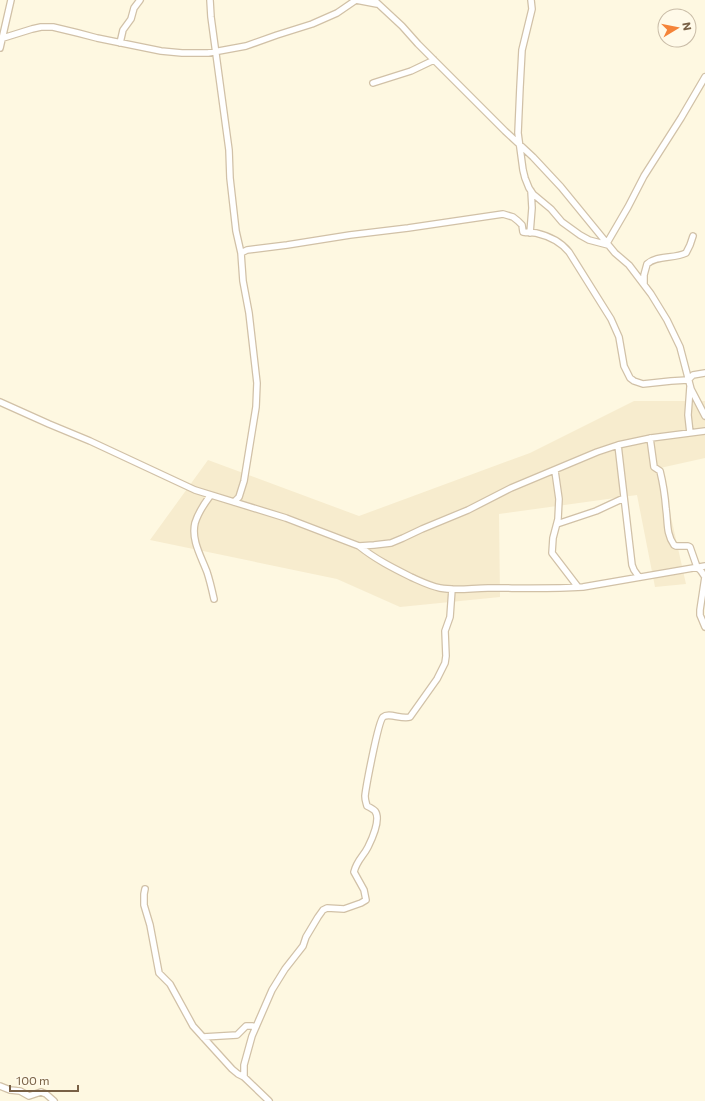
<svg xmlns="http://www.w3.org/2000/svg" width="705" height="1101" font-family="Commissioner,sans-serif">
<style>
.residential{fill:#f7ecce}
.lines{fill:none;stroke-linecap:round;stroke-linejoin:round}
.minor-casing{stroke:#d1c1a7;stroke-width:8}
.minor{stroke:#fff;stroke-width:5.5}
</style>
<rect width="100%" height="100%" fill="#fef8e1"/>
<path class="residential" d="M634 401H705V458L660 468 686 584 655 587 637 495 499 514 500 597 400 607 337 579 150 540 208 460 359 516 530 453Z"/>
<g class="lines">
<g class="minor-casing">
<path id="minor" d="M210 0 211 17 229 150 230 178 236 231 241 253
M356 0 377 4
M374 0 402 26 418 44 505 131 533 157 561 187 615 253 629 265 651 294 667 320 680 347 691 389 705 416
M531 0 532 9 522 50 520 87 518 133 523 170 525 178 529 188 533 194 551 209 562 222 580 235 589 240 608 245
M3 38 32 29 41 27H53L78 33 97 38 161 51 182 53H208L246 46 277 35 312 24 337 13 356 0
M120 43 123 30 131 19 134 8 140 0
M0 48 11 0
M373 83 411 71 434 60
M530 233 532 208 531 191
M607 243 628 207 644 176 681 118 705 77
M644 284V275L647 264C657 255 674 259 686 253L690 245 693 236
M690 387 688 415 690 433
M0 402 49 424 90 441 195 490 286 518 359 546 374 545 391 543 403 538 422 529 468 510 511 488 597 452 618 445 651 438 705 431
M650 438 654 467 660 471C663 483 665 496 666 509 668 522 666 534 674 545L676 546H688L690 547 697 567 701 571 705 577
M618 445 632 565 634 570 639 577
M555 471 559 499 558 519 553 538 552 553 578 587
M210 496C204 504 198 513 195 523 191 540 201 556 207 572 210 581 212 590 214 599
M234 502 239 497 244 481 256 407 257 383 249 313 243 281 241 253 247 250 287 245 350 235 408 228 503 214 513 217 518 221 522 225 523 232C528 233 532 232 536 233 549 236 561 242 569 252L611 319 619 337 624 366 630 378 634 381 643 384 671 381 688 380 693 375 705 373
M557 524 596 511 624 498
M359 546C375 559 393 568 411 577 420 581 430 586 440 588 456 591 472 588 488 588 520 588 551 589 583 587L705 566
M705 577 700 610V615L705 627
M145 889 144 894V905L150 925 159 973 170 984 193 1026 232 1069 238 1074 244 1077 269 1101
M203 1037 237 1035 246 1026H252L256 1027
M244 1077V1065L252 1036 272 990 285 969 303 946 306 937 318 917 323 910 327 908 344 909 361 903 366 900 364 890 354 872C357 860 363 857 368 847 372 839 381 819 375 811 373 809 369 807 367 806 366 802 365 800 365 796 366 787 378 722 383 717 389 712 402 720 410 717L437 679 445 663 446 656 445 631 450 617 452 589
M0 1086 10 1090 20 1091 29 1096 41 1092 46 1094 54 1101"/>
</g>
<use href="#minor" class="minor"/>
</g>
<g transform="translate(677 28) rotate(80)"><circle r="19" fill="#fffae9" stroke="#c9bca7"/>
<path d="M0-3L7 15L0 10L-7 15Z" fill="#f58439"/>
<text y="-6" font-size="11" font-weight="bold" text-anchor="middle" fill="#786045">N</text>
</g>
<path d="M10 1085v6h68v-6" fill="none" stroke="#786045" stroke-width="2"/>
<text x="16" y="1085" font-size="12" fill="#786045" stroke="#fffae9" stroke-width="3" paint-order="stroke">100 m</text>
</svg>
